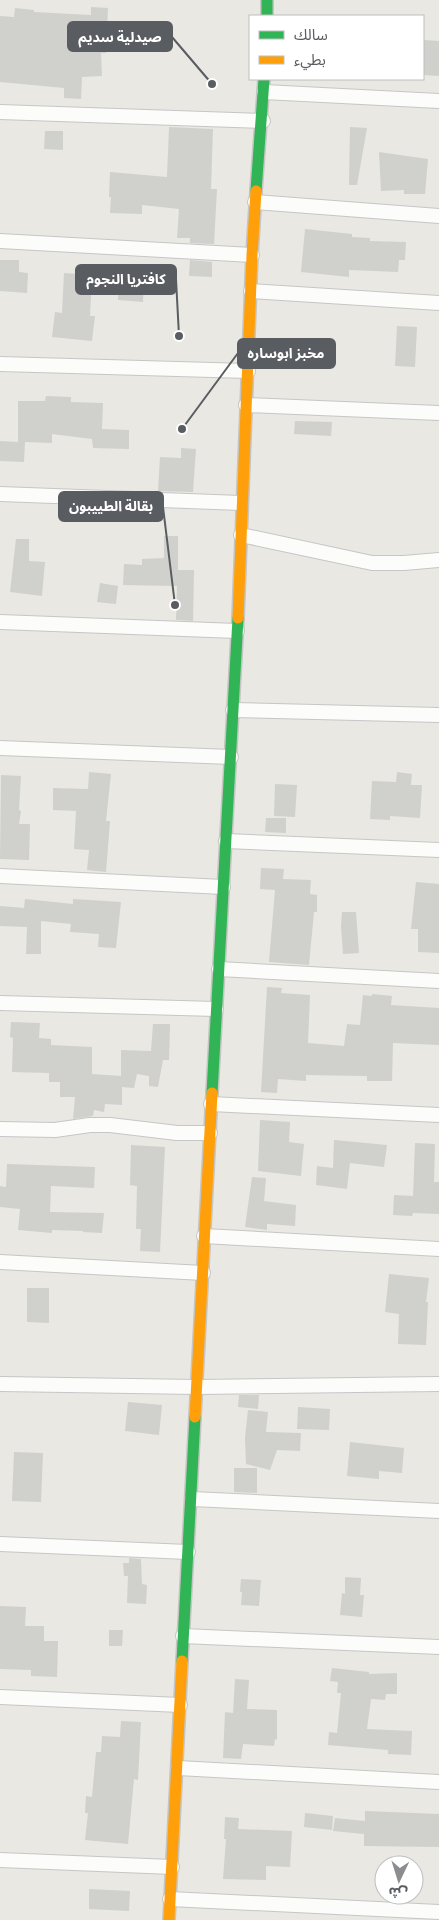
<svg xmlns="http://www.w3.org/2000/svg" width="439" height="1920" font-family="'Source Sans 3','Noto Sans Arabic',sans-serif">
<style>
.building{fill:#d0d0cd}
.lines{fill:none;stroke-linecap:round;stroke-linejoin:round}
.street-casing{stroke:#c6c6c6;stroke-width:16}
.fast-casing{stroke:#c5c5c3;stroke-width:14}
.slow-casing{stroke:#c5c5c3;stroke-width:14}
.street{stroke:#fcfcfb;stroke-width:14}
.fast{stroke:#30b455;stroke-width:11}
.slow{stroke:#ff9f0a;stroke-width:11}
.leader{fill:none;stroke:#595c61;stroke-width:2}
.callout-dot{fill:#595c61;stroke:#fff;stroke-width:2}
.callout{fill:#595c61;stroke:#595c61;stroke-width:2}
.callout-label{font-size:14px;text-anchor:middle;font-weight:bold;fill:#fff}
</style>
<rect width="100%" height="100%" fill="#e9e8e3"/>
<path class="building" d="M91 7 108 8 106 53H101L102 76 82 77 81 99 64 98V88L0 82V16L14 17 15 8 34 10V12L91 15Z
M424 40 439 41V76L423 75Z
M169 127 213 129 211 189H217L214 244 190 243V238H177L179 209 142 205V214L110 213 111 197H109L110 172 167 177Z
M350 127 367 128 357 185H349Z
M45 131H63V150L44 149Z
M379 152 428 159 425 194H404V190L381 191Z
M305 229 352 234V237L370 238V241L406 242 405 260H399L398 272 349 270V277L301 272Z
M0 260H19V272L28 273 27 293 0 291Z
M190 260 212 262V277L189 276Z
M64 273 92 275 90 316H95L92 341 52 337 55 312 62 313Z
M119 276 144 278 143 302 118 300Z
M397 326 417 327 415 367 395 366Z
M46 396 71 397V402L103 403 102 429 129 430V449L93 448 92 439 52 434V443L25 442 24 462 0 461V441L18 442V401H45Z
M295 421 332 422 331 436 294 434Z
M181 448 196 449 193 492 158 491 160 457 181 458Z
M164 536H178V570H194L193 621 176 620 177 586 123 585 124 564 142 565V559L164 558Z
M16 539H29V561L45 562 42 596 10 592Z
M100 583 118 586 116 604 97 602Z
M89 772 111 774 106 821H110L106 872 87 870 89 850 74 849 76 811 53 810V788L88 789Z
M397 772 412 774 411 785H422L420 818 390 816V820L370 819 372 781 396 782Z
M1 775 21 776 19 810 21 811 19 824H30L29 860 0 859Z
M275 784 297 785 295 817 274 816Z
M266 818H286V833L265 832Z
M261 868 284 869 283 879 311 880 310 894 317 895V912H314L309 965 269 962 275 890 260 889Z
M416 882 439 884V953L418 952V929H411Z
M25 899 73 904V899L121 902 116 948 98 947 99 934 70 932 71 924 41 921V954H26L27 927 0 926V906L24 908Z
M342 912H356L359 953 343 954 341 926Z
M267 987 282 988 281 993 310 995 308 1043 344 1046 347 1024 360 1025 363 995 372 996V994L392 996 391 1005 439 1008V1045L393 1043 392 1081H367V1076L306 1075V1081L278 1079 277 1093 261 1092Z
M11 1022 40 1023 39 1038 51 1039V1045L92 1047V1074L121 1076V1050L151 1051 153 1024H170L169 1060H163L158 1087 149 1086V1076L137 1074 134 1088 122 1087V1105L105 1104 104 1112 94 1110 93 1116 73 1119 75 1097H60V1082H49V1073L12 1072 13 1038 10 1037Z
M260 1120 290 1122 289 1142 304 1144 301 1176 258 1171Z
M334 1140 387 1145 384 1167 350 1163 347 1189 316 1185 317 1166 333 1168Z
M415 1143 435 1144 434 1182H439V1214L413 1213 412 1216 393 1215 394 1195 413 1196Z
M131 1145 165 1147 160 1252 140 1251 141 1229H136L137 1186 130 1185Z
M7 1164 95 1167 94 1188 51 1186 50 1212 104 1213 102 1233 83 1232V1231L52 1230V1233L18 1230 20 1209 0 1207V1186L6 1187Z
M252 1177 266 1178 264 1201 296 1205 295 1226 267 1224V1230L245 1227Z
M389 1274 429 1278 426 1302H428L426 1345 398 1344 399 1314 385 1312Z
M27 1288H49V1323L27 1322Z
M239 1395H259L258 1409 238 1407Z
M128 1402 162 1405 159 1435 125 1431Z
M298 1407 330 1409 329 1430 297 1429Z
M248 1410 268 1412 266 1432 301 1433 300 1451 277 1450 270 1470 246 1464 245 1438Z
M350 1442 404 1448 402 1473 379 1471V1479L347 1476Z
M14 1452 43 1453 41 1502 12 1501Z
M234 1468H257V1493L234 1492Z
M129 1558 141 1559 142 1584 147 1585 146 1604 127 1603 128 1576H124L123 1563H129Z
M345 1577 361 1578 360 1595H364L362 1617 340 1615 342 1593 345 1594Z
M241 1579 261 1580 259 1606 241 1605 242 1592H240Z
M0 1606 26 1607 25 1626H44V1641H58L57 1677 31 1676V1670L0 1669Z
M109 1630H123L122 1646H109Z
M332 1668 369 1672V1674L397 1673V1694H386L385 1700 371 1699 367 1729 412 1731 411 1755 388 1754V1750L328 1745 329 1732 337 1733 341 1693H337L338 1682 330 1681Z
M235 1679 249 1680 247 1709 277 1710V1740L275 1739 274 1746 243 1744 241 1759 223 1758 225 1712 233 1713Z
M121 1721 141 1722 138 1780 134 1779 128 1844 85 1840 88 1813H85L86 1796 92 1797 96 1752H101L102 1736 120 1737Z
M365 1811 439 1814V1847L364 1846V1834L333 1831 335 1818 365 1821Z
M305 1813 333 1816 332 1830 304 1827Z
M225 1817 239 1818 238 1829 292 1831 290 1867 266 1866V1880L223 1879 226 1839H224Z
M89 1889 130 1891 129 1911 89 1909Z"/>
<g class="lines">
<g class="street-casing">
<path id="street" d="M264 92 439 101
M0 112 263 121
M255 202 439 216
M0 241 252 255
M251 291 439 303
M0 364 248 371
M246 405 439 413
M0 494 241 503
M241 535 372 563H404L439 560
M0 622 237 631
M233 710 439 715
M0 748 231 757
M226 841 439 850
M0 876 223 887
M219 969 439 981
M0 1003 216 1009
M211 1104 439 1115
M0 1129 55 1130 90 1125H110L177 1133H210
M204 1236 439 1249
M0 1262 203 1273
M0 1384 197 1387 439 1384
M192 1499 439 1511
M0 1544 188 1552
M183 1636 439 1647
M0 1697 180 1705
M178 1768 439 1782
M0 1860 172 1867
M170 1899 439 1912"/>
</g>
<g class="fast-casing">
<path id="fast" d="M267 0V16
M256 191 264 79
M212 1093 238 618
M182 1661 195 1417"/>
</g>
<g class="slow-casing">
<path id="slow" d="M238 618 252 255 256 191
M195 1417 212 1093
M169 1920 182 1661"/>
</g>
<use href="#street" class="street"/>
<use href="#fast" class="fast"/>
<use href="#slow" class="slow"/>
</g>
<path class="leader" d="M212 84L172 37M179 336L176 279M182 429L238 353M175 605L163 507"/>
<g class="callout-dot">
<circle cx="212" cy="84" r="5"/>
<circle cx="179" cy="336" r="5"/>
<circle cx="182" cy="429" r="5"/>
<circle cx="175" cy="605" r="5"/>
</g>
<g class="callout">
<rect x="68" y="22" width="104" height="29" rx="5"/>
<rect x="76" y="265" width="100" height="29" rx="5"/>
<rect x="238" y="339" width="97" height="29" rx="5"/>
<rect x="59" y="492" width="104" height="29" rx="5"/>
</g>
<g class="callout-label">
<text x="120" y="42">صيدلية سديم</text>
<text x="126" y="284">كافتريا النجوم</text>
<text x="286" y="358">مخبز ابوساره</text>
<text x="111" y="511">بقالة الطييبون</text>
</g>
<rect x="249" y="15" width="175" height="65" fill="#ffffff" stroke="#bdbec0"/>
<rect x="259" y="31" width="25" height="8" fill="#30b455" stroke="#bdbec0"/>
<text x="294" y="40" font-size="15" fill="#595c61">سالك</text>
<rect x="259" y="56" width="25" height="8" fill="#ff9f0a" stroke="#bdbec0"/>
<text x="294" y="65" font-size="15" fill="#595c61">بطيء</text>
<g transform="translate(399 1880) rotate(184)"><circle r="24" fill="#ffffff" stroke="#bdbec0"/>
<path d="M0-4L9 19L0 12L-9 19Z" fill="#8b8d8e"/>
<text y="-8" font-size="14" font-weight="bold" text-anchor="middle" fill="#595c61">ش</text>
</g>
</svg>
